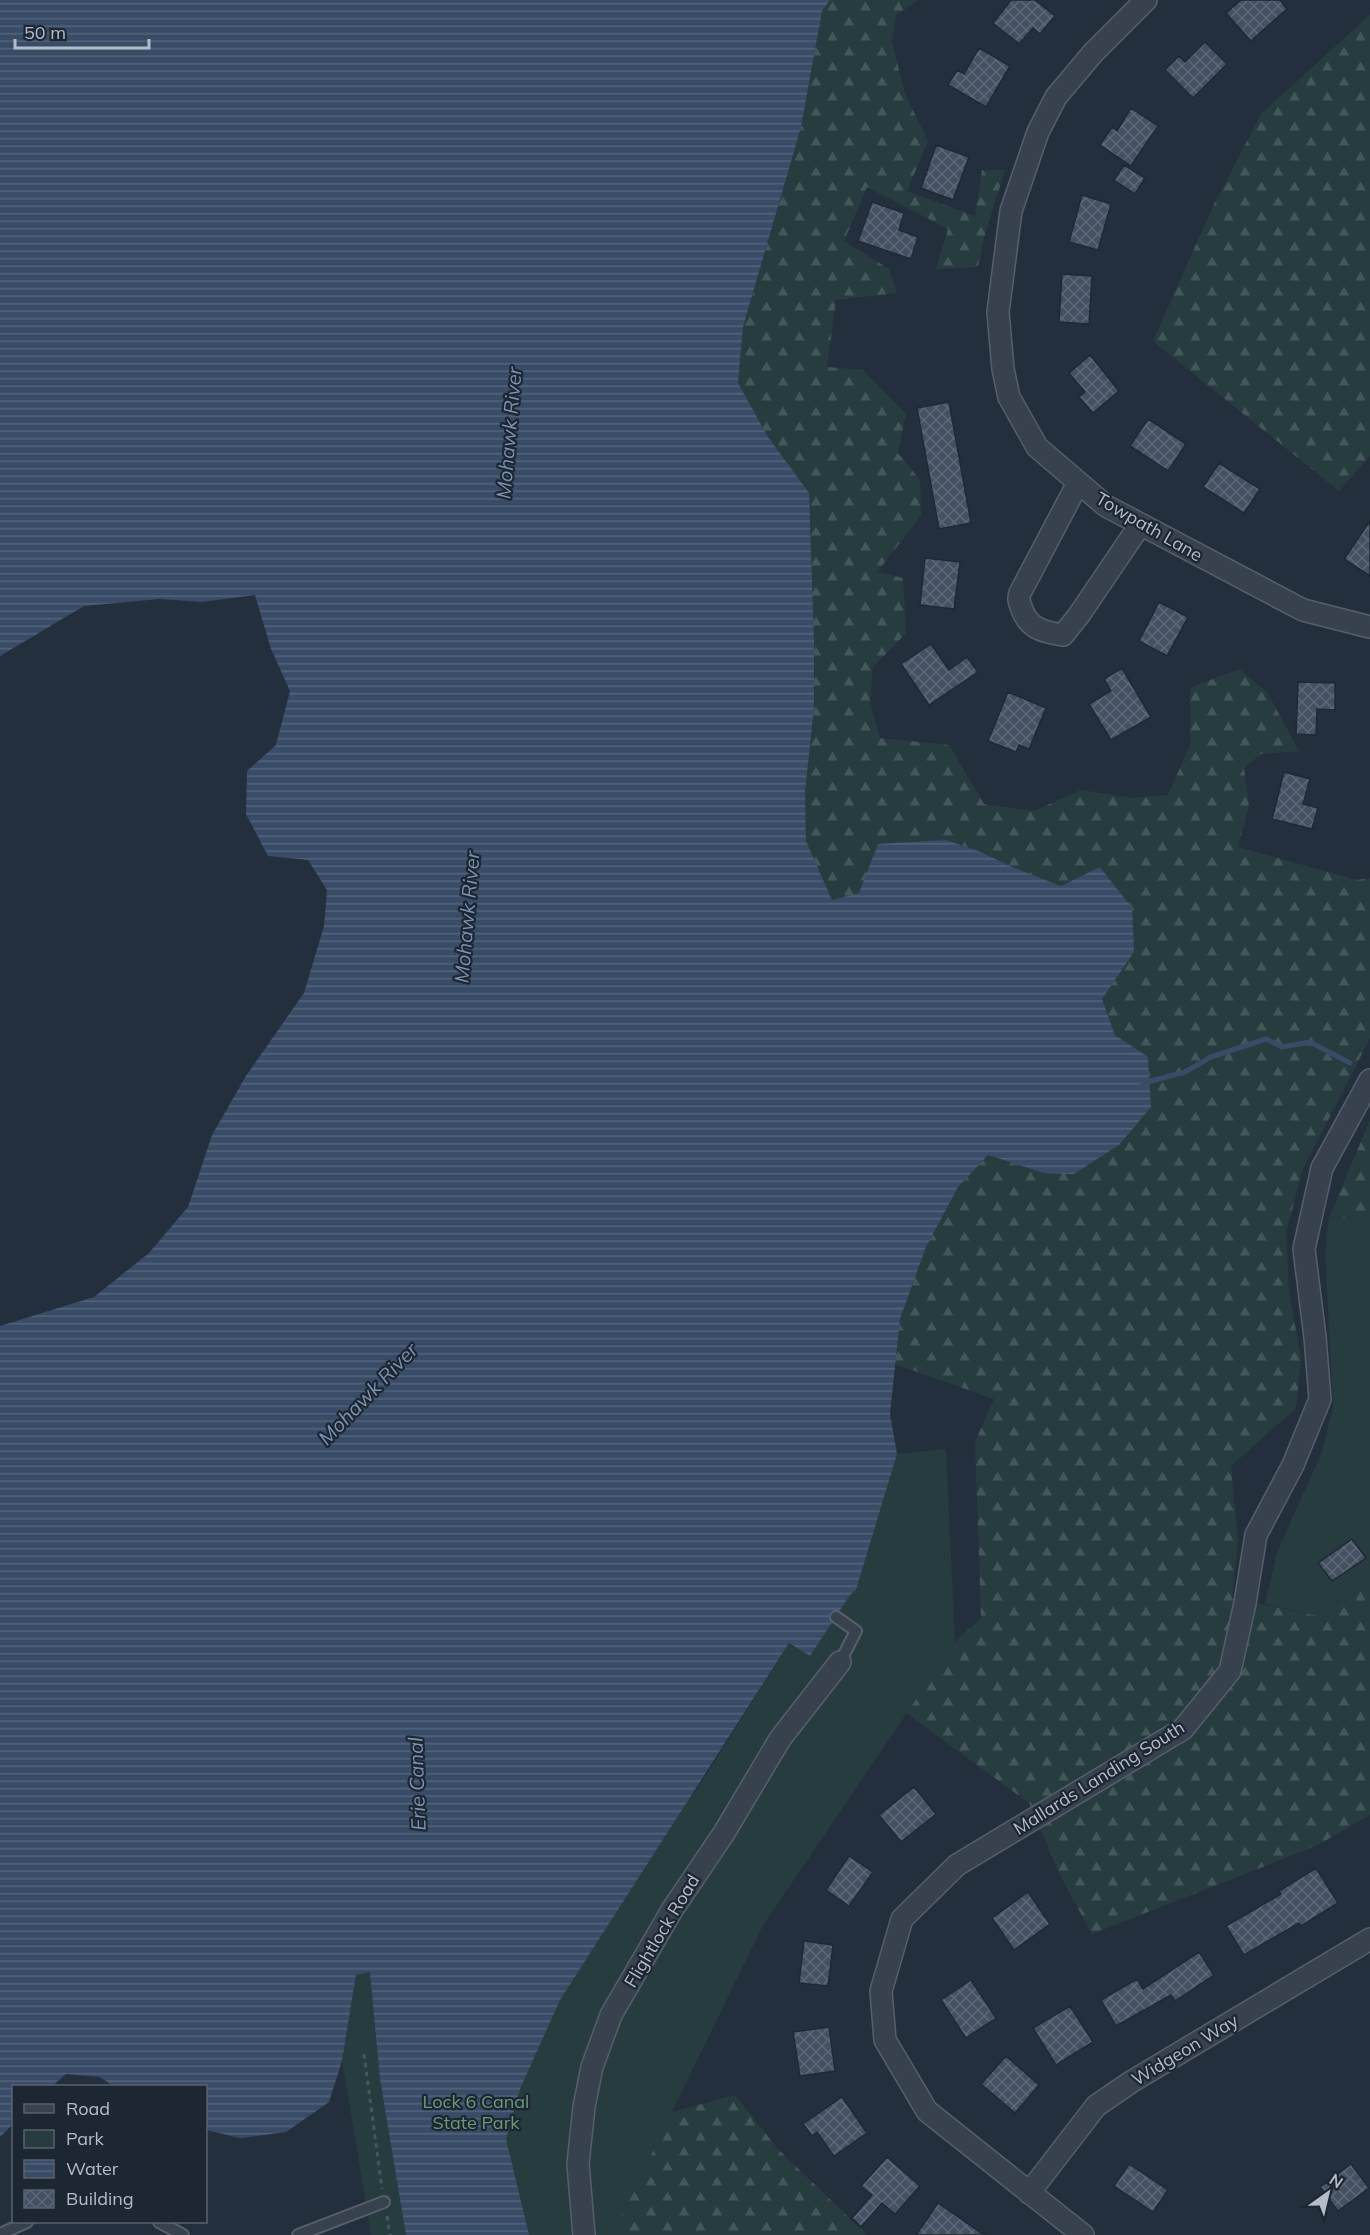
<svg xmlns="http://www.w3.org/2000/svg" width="1370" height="2235" font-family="Mulish,sans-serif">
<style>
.forest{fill:url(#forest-firs)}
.park{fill:#263c3f}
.water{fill:url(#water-rules)}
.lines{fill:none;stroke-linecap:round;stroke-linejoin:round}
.stream{stroke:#394c67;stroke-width:5}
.building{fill:url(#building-cross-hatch);stroke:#1f2835;stroke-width:1.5}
.service-casing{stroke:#565f6c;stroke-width:14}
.minor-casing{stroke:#565f6c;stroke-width:24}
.path{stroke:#44595c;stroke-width:3;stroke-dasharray:4.5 4.5;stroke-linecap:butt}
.service{stroke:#38414e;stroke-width:10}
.minor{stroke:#38414e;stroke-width:21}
.labels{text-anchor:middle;stroke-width:4.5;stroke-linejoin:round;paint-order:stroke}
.street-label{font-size:18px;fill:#b4bcc9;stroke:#1d2633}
.park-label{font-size:18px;fill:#6b9a76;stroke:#1d2633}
.water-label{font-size:20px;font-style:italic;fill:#7c92b1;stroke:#1d2633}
</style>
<defs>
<pattern id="forest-firs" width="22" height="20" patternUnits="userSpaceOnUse" patternTransform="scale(1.5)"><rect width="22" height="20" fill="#263c3f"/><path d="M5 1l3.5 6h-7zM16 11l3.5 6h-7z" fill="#435659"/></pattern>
<pattern id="water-rules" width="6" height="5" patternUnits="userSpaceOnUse" patternTransform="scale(1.5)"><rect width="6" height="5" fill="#394c67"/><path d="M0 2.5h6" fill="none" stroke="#53647b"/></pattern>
<pattern id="building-cross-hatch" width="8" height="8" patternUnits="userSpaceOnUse" patternTransform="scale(1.5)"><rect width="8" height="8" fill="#455162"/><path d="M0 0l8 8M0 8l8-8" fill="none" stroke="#5d6877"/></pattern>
</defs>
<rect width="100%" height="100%" fill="#242f3e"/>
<path class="forest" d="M830 0H919L896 15 892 42 905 94 928 141 907 191 975 216 982 170H1005L984 238 978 267 936 269 948 229 867 187 844 241 889 269 897 293 836 300 827 367 863 370 906 414 898 453 920 480 921 516 877 572 903 578 906 633 873 667 870 701 880 738 949 745 984 804 1034 811 1081 790 1132 798 1168 795 1190 745V688L1239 669 1267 692 1299 751 1261 754 1244 768 1249 806 1238 847 1357 880 1370 878V1038L1303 1169 1286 1233 1289 1293 1301 1358 1296 1408 1231 1466 1238 1541 1232 1598 1314 1615 1370 1585V1815L1316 1846 1092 1934 1060 1875 1029 1803 902 1710 955 1642 981 1618 975 1442 994 1399 895 1364 900 1319 926 1247 958 1186 988 1155 1044 1173 1148 1057 1115 1035 1102 998 1133 952 1062 887 1012 867 981 852 946 840 859 894 831 900 806 841 805 792 814 708V640L768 437 738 384 743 327 801 127 822 11Z
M1370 15V456L1339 491 1153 341 1215 202 1262 113Z
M1370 1120V1220L1329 1218Z
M735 2095 778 2149 867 2235H611L625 2186 672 2112Z"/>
<path class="park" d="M1329 1218 1370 1220V1585L1314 1615 1265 1604 1277 1552 1322 1452 1333 1406 1325 1250Z
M946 1449 955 1642 762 1927 621 2217 624 2235H371L342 2061 356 1975 370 1972 696 1791 789 1643 810 1656 850 1595 856 1590 897 1454Z"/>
<path class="water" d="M0 0H830L822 11 801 127 743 327 738 383 768 437 809 493 814 640V708L805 792 806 841 832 900 859 893 878 844 946 840 981 852 1012 867 1061 886 1100 867 1132 908 1134 952 1102 999 1115 1035 1148 1057 1151 1107 1119 1145 1074 1174 1044 1173 988 1155 958 1187 926 1247 900 1319 890 1414 897 1454 856 1590 850 1595 810 1656 789 1643 560 2000 520 2089 506 2139 529 2235H406L380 2079 370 1972 356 1975 342 2061 329 2102 286 2132 240 2138 206 2130V2086H113L100 2077 66 2074 52 2086H14L13 2124 0 2137V1326L94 1297 149 1253 188 1207 212 1135 246 1076 304 993 324 926 327 890 308 860 268 856 246 814 247 771 276 745 290 691 271 649 255 595 202 602 159 599 84 606 0 656Z"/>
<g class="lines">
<path class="stream" d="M1143 1083 1185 1072 1211 1057 1266 1039 1282 1047 1310 1042 1350 1063"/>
</g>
<path class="building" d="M1011 0H1035L1055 16 1040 34 1033 28 1019 44 993 23Z
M1241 0H1280L1287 9 1251 41 1226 13Z
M1205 42 1227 64 1193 98 1165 70 1179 56 1185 62Z
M979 48 1010 66 986 107 948 85 957 70 964 74Z
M1131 108 1158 126 1131 166 1100 145 1112 127 1117 131Z
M936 145 969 157 953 200 921 188Z
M1124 165 1145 178 1135 194 1114 180Z
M1082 195 1111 204 1098 250 1069 242Z
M872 202 904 213 899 230 918 237 911 259 858 241Z
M1062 274 1092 276 1089 324 1059 322Z
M1090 355 1119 391 1093 413 1079 397 1085 392 1069 373Z
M949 402 971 523 939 529 917 408Z
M1148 419 1186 444 1168 471 1130 446Z
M1219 463 1260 489 1244 513 1203 487Z
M1370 521V576L1344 559Z
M925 558 960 562 954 609 920 605Z
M1159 602 1188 617 1167 656 1139 641Z
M931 644 949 670 967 657 978 672 929 705 901 664Z
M1122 668 1151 717 1111 740 1089 704 1111 691 1104 679Z
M1298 682 1335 683V710L1317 709 1316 735 1296 734Z
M1008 692 1046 708 1029 749 1019 745 1016 752 988 741Z
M1284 772 1310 779 1303 804 1318 808 1312 829 1272 819Z
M1352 1539 1366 1558 1332 1581 1318 1563Z
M914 1787 936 1814 901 1842 879 1815Z
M849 1856 873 1872 849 1906 826 1890Z
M1316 1868 1338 1903 1301 1926 1299 1923 1244 1955 1226 1926 1281 1894 1279 1891Z
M1028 1892 1050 1924 1014 1950 992 1918Z
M804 1941 833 1945 828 1986 799 1983Z
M1199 1952 1214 1975 1175 2001 1171 1995 1116 2026 1101 2000 1137 1979 1143 1989Z
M971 1980 996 2018 966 2038 941 2000Z
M1070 2006 1093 2042 1056 2065 1033 2028Z
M829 2027 835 2071 800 2076 793 2032Z
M1006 2056 1039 2085 1015 2113 981 2084Z
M842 2097 867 2133 834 2156 817 2132 812 2136 803 2124Z
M887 2157 920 2186 895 2214 882 2203 861 2227 852 2218 872 2195 861 2186Z
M1129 2164 1168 2190 1153 2212 1114 2186Z
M1351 2164 1369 2188 1338 2211 1320 2187Z
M938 2203 984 2235H916Z"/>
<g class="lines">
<g class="service-casing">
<path id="service" d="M836 1617 856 1631 840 1662
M159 2222 183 2235
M0 2234 27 2222
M298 2235 384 2202"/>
</g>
<g class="minor-casing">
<path id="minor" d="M1146 0 1093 53 1056 97 1038 132 1011 211 998 312 1003 369 1009 397 1037 447 1106 506 1303 610 1370 627
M1078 483 1020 593C1018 599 1019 601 1021 607 1028 628 1042 632 1063 635L1079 615 1140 525
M1029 2193 1096 2106 1131 2082 1370 1939
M584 2235 578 2164 584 2107 592 2067 611 2015 672 1910 724 1833 780 1739 840 1662
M1083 2235 927 2111 885 2040 881 1991 902 1919 957 1865 1183 1729 1230 1671 1245 1603 1256 1535 1293 1465 1320 1399 1315 1337 1304 1249 1322 1168 1370 1080"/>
</g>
<path class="path" d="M364 2054 382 2189
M387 2216 390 2235"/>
<use href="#service" class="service"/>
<use href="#minor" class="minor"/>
</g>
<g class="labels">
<g class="street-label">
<text transform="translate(1149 527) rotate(30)" y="6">Towpath Lane</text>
<text transform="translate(1099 1778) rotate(-32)" y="6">Mallards Landing South</text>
<text transform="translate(662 1931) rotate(-59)" y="6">Flightlock Road</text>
<text transform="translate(1185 2050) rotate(-31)" y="6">Widgeon Way</text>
</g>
<g class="park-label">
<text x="476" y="2108">Lock 6 Canal<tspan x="476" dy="21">State Park</tspan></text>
</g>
<g class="water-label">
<text transform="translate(509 433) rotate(-85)" y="7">Mohawk River</text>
<text transform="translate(467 917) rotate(-85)" y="7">Mohawk River</text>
<text transform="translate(368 1394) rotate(-46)" y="7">Mohawk River</text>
<text transform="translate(417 1784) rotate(-92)" y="7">Erie Canal</text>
</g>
</g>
<rect x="12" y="2085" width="195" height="138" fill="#1d2633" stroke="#59626f" stroke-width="1.5"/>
<rect x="24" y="2104" width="30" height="9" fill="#38414e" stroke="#59626f" stroke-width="1.5"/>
<text x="66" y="2115" font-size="18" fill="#b4bcc9">Road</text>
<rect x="24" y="2130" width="30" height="18" fill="#263c3f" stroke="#59626f" stroke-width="1.5"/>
<text x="66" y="2145" font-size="18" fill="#b4bcc9">Park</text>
<rect x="24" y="2160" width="30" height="18" fill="url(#water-rules)" stroke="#59626f" stroke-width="1.5"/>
<text x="66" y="2175" font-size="18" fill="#b4bcc9">Water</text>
<rect x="24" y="2190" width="30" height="18" fill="url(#building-cross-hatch)" stroke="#59626f" stroke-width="1.5"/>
<text x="66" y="2205" font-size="18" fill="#b4bcc9">Building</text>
<g transform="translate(1328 2193) rotate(34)" stroke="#1d2633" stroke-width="4.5" paint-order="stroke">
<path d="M0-4.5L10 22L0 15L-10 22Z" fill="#b4bcc9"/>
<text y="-9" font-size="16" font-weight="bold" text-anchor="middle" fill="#b4bcc9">N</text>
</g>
<path d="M15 39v9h134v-9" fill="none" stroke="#b4bcc9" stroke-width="3"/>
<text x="24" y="39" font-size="18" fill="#b4bcc9" stroke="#1d2633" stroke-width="4.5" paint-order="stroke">50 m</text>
</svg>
